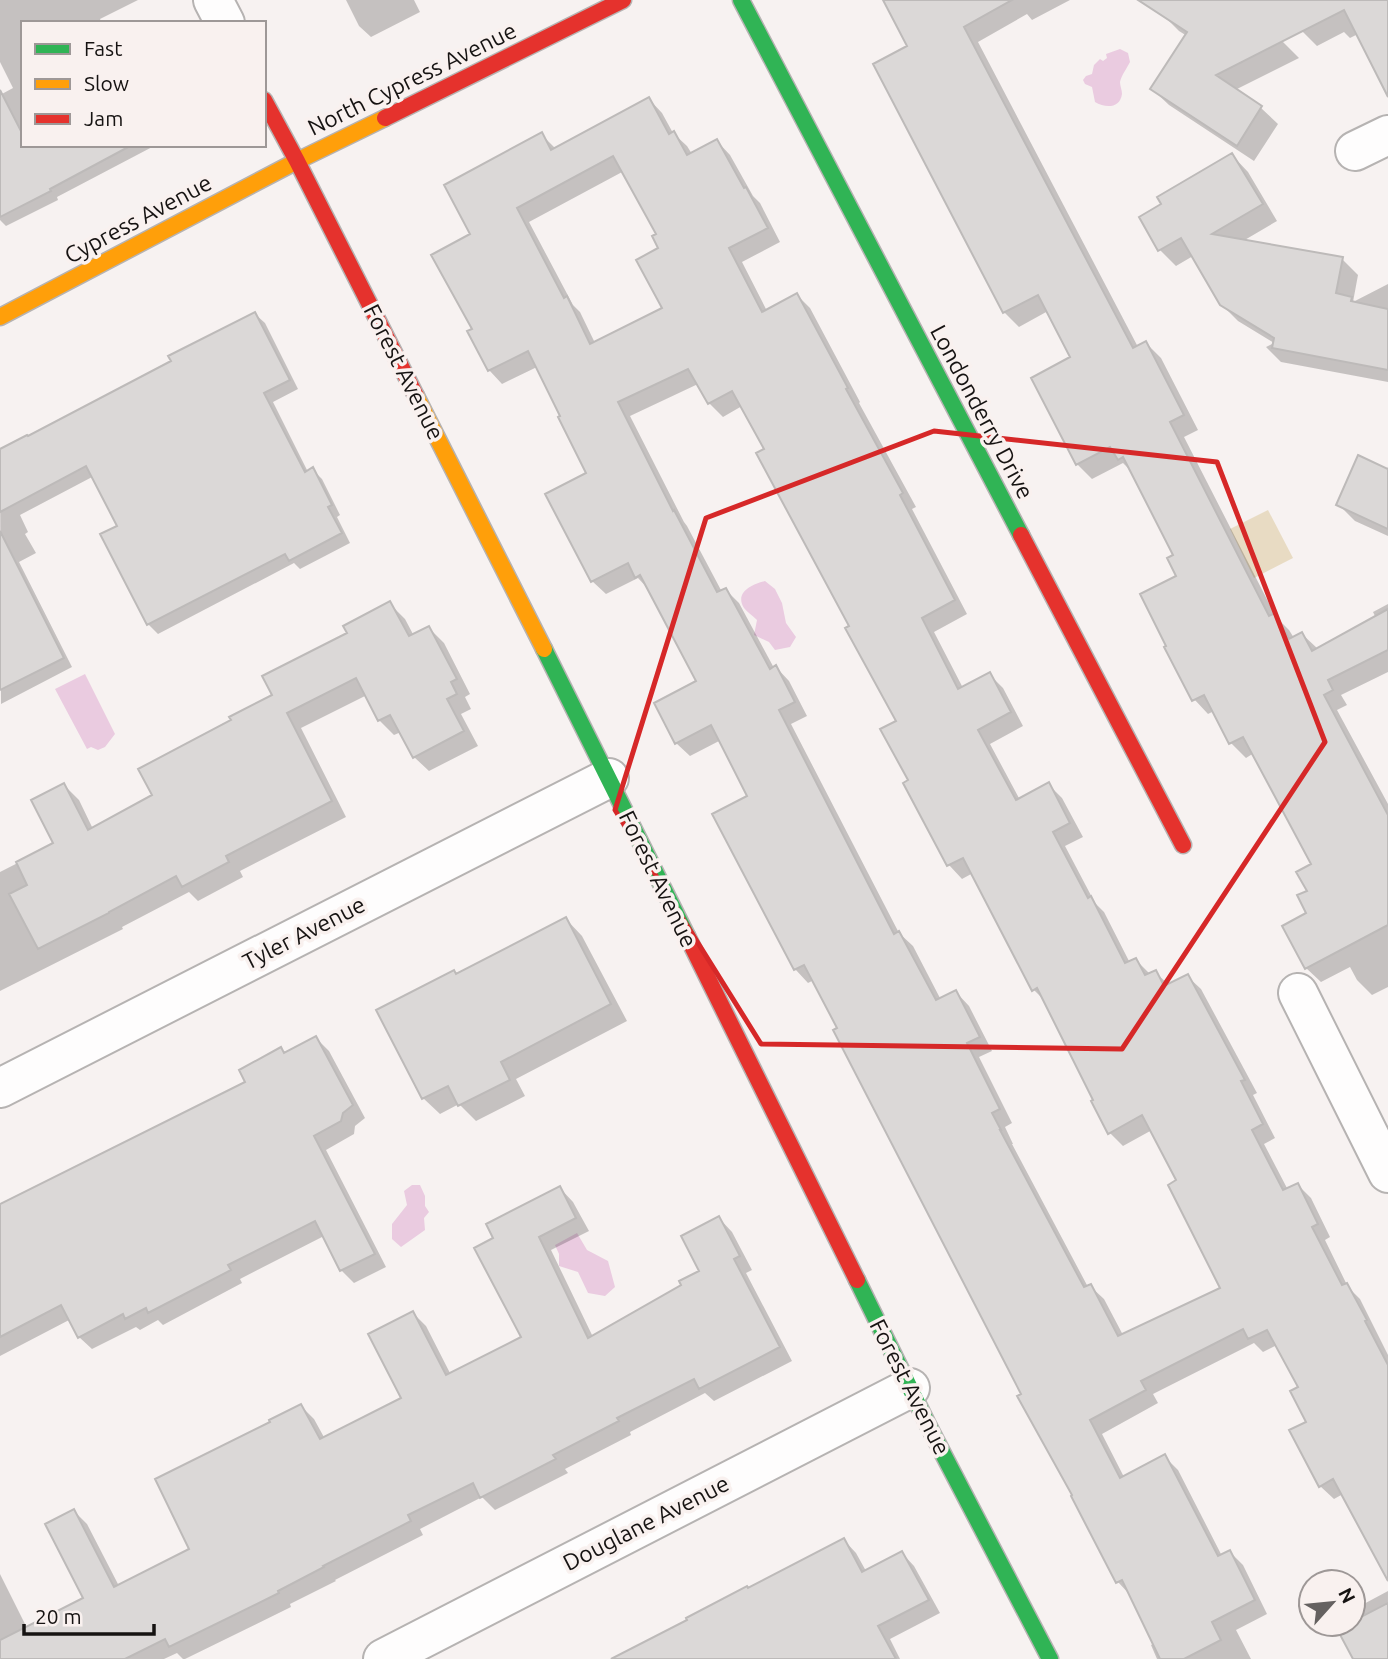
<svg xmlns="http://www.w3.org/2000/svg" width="1388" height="1659" font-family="Ubuntu,sans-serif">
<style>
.green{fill:#e8dbc3}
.water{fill:#eacbe0}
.shadow{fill:#0003;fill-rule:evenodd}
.building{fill:#dbd8d7;stroke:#bdbab9;stroke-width:2;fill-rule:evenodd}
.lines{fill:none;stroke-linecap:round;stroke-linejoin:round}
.street-casing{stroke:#b6b3b2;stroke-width:42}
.fast-casing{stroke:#b6b3b2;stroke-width:19}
.slow-casing{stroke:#b6b3b2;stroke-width:19}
.jam-casing{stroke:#b6b3b2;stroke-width:19}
.street{stroke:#fefdfd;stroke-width:38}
.fast{stroke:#30b455;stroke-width:16}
.slow{stroke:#ff9f0a;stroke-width:16}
.jam{stroke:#e5322d;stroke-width:16}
.marked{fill:none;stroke:#d62828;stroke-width:5;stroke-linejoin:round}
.labels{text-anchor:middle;stroke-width:7;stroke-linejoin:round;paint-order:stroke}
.street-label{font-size:23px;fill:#161312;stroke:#f9f1ef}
</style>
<rect width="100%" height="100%" fill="#f7f2f1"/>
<path class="green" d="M1268 510 1293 558 1254 578 1230 529Z"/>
<path class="water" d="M1120 49 1128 53 1130 62C1127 68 1121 76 1120 82 1120 86 1122 90 1122 94 1120 109 1105 108 1095 102L1092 87 1085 84 1083 80 1086 76 1092 74 1094 65 1100 59 1103 61 1107 58 1106 54Z
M765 581 775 589 782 603 786 623 796 637 790 647 775 650 769 642 754 635 757 620C753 616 747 612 744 608 734 592 753 584 765 581Z
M85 674 115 734 105 747 98 750 91 747 87 749 55 689Z
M412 1185H420L425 1196V1206L429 1212 424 1218 425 1230 401 1247 392 1239V1224L407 1205 404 1191Z
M577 1233 587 1250 608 1261 615 1287 605 1296 588 1293 578 1272 559 1266V1254L555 1245Z"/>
<path class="shadow" d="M0 0H138L100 19 102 23H23V145H156L57 197 58 200 6 226 0 220V95L13 88 0 62Z
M346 0H414L420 12 371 37 359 26Z
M885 0H1070L1032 20 1027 14 978 42 1138 347 1146 343 1161 358 1198 430 1184 437 1276 617 1289 630 1294 638 1302 634 1318 649 1376 618 1373 612 1388 604V672L1341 695 1347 705 1337 710 1388 804V987L1372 995 1357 980 1350 967 1321 982 1306 968 1309 891 1313 865 1254 753 1246 758 1231 743 1214 711 1208 714 1194 699 1175 556 1132 472 1123 463 1092 479 1077 464 1073 358 1048 311 1019 327 1004 312 909 47Z
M1172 0H1220L1283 42 1299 58 1235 90 1261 108 1278 124 1254 161 1169 105 1152 89 1187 36 1179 31 1162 14Z
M1287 0H1388V62L1358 34 1350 38 1344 32 1317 46 1302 31Z
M649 99 662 113 673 133 687 146 692 154 717 141 730 155 753 196 760 203 780 242 742 262 767 311 797 295 810 308 860 402 859 403 916 507 912 509 967 614 934 632 963 688 989 674 1003 688 1023 726 990 744 1020 800 1049 785 1062 798 1083 837 1065 846 1095 903 1104 912 1130 963 1136 960 1150 974 1155 972 1169 985 1187 976 1201 989 1257 1093 1253 1095 1275 1138 1264 1144 1288 1190 1298 1185 1311 1198 1330 1237 1325 1240 1348 1287 1360 1299 1388 1355V1578L1343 1494 1334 1499 1320 1486 1300 1388 1277 1345 1263 1352 1254 1343 1153 1394 1158 1403 1102 1434 1124 1477 1164 1456 1178 1470 1222 1556 1230 1552 1243 1565 1267 1614 1236 1630 1251 1659H1157L1151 1645 1155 1643 1131 1596 1118 1582 1073 1497 840 1029 814 980 808 983 795 969 750 797 721 740 690 756 676 743 698 682 650 591 638 578 606 594 592 581 588 474 537 367 502 384 489 370 474 330 472 235 541 134 556 149ZM624 171 658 235 665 309 595 343 580 312 573 305 529 222ZM698 384 709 403 723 417 742 406 766 449 898 722 910 781 905 783 949 865 962 879 973 873 1034 990 1045 1001 1096 1101 1110 1133 1123 1146 1152 1130 1179 1181 1223 1288 1123 1335 1104 1299 1090 1286 1088 1287 1012 1144H1013L1005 1127 1012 1123 979 1057 992 1051 969 1006 956 992 941 1000 913 946 899 933 791 724 807 716 789 681 776 667 774 668 739 603 726 590 722 592 687 526 684 522 630 416Z
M1232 155 1248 172 1277 221 1243 241 1342 259 1358 275 1353 302 1388 284V382L1281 362 1266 347 1274 343 1238 321 1221 304 1193 256 1176 266 1160 250 1141 218 1163 205Z
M255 314 265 323 298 389 273 402 308 472 313 470 322 479 340 515 337 517 350 543 300 569 294 563 158 634 148 624 120 526 94 476 20 515 28 532 25 534 36 553 19 562 72 667 1 704 0 451 173 362Z
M1388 467V536L1355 521 1338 504 1386 470Z
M390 604 405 619 414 636 429 628 444 643 470 694 465 697 471 709 461 714 478 746 429 771 414 757 401 732 394 735 379 720 367 695 301 728 346 817 240 871 243 877 198 901 189 892 122 927 123 929 0 991V872L55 844 64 785 79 800 93 829 155 796 233 720 274 696 349 633Z
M566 919 582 936 627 1021 516 1079 525 1096 476 1121 459 1104 440 1114 423 1098 456 976Z
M316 1038 329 1051 365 1118 355 1126 354 1134 326 1150 386 1267 354 1283 341 1270 324 1236 240 1279 242 1283 163 1325 158 1320 140 1330 136 1327 92 1349 79 1337 71 1319 0 1356V1209L248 1082 281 1049 286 1054Z
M560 1188 573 1202 589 1231 551 1250 593 1337 683 1286 701 1272 719 1218 732 1232 752 1270 746 1273 792 1361 714 1401 705 1393 630 1432 631 1435 565 1469 568 1473 495 1510 482 1497 420 1529 423 1535 335 1580 336 1581 290 1604 291 1607 185 1659H183L177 1653 164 1659H0V1574L27 1628 85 1598 74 1511 87 1524 119 1586 192 1550 272 1423 301 1406 314 1419 325 1439 403 1399 413 1313 426 1326 451 1375 523 1338 495 1239Z
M844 1540 856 1553 866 1571 902 1553 914 1566 940 1613 890 1639 900 1659H615Z
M1388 1591V1659H1353L1350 1624H1353L1365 1616 1360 1606Z"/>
<path class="building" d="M883 0H1012L964 27 1133 348 1146 341 1184 415 1170 422 1269 616 1275 613 1289 639 1302 632 1312 651 1388 609V650L1328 680 1333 690 1324 695 1388 815V925L1305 969 1282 926 1306 913 1297 895 1307 891 1296 872 1311 864 1243 737 1229 744 1204 695 1192 701 1164 647 1166 646 1140 594 1176 576 1167 558 1173 555 1123 457 1118 460 1110 447 1076 465 1031 378 1070 357 1038 295 1003 313 873 64 907 46Z
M1138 0H1388V97L1344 10 1216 75 1262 106 1237 146 1150 89 1187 32Z
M0 90 23 135V145H132L50 189 51 191 0 217Z
M649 97 669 134 674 131 687 155 717 139 744 188 746 187 768 228 729 248 762 312 797 293 848 388 846 389 903 493 900 495 955 600 922 618 958 689 990 672 1011 712 978 730 1016 800 1049 782 1070 823 1053 832 1088 898 1091 896 1125 963 1136 958 1145 975 1156 970 1164 986 1188 974 1245 1080 1241 1081 1263 1124 1252 1130 1283 1190 1298 1183 1318 1224 1312 1227 1342 1285 1347 1283 1367 1320 1365 1321 1388 1365V1581L1333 1479 1319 1487 1289 1430 1306 1422 1290 1391 1298 1387 1267 1330 1248 1339 1243 1329 1141 1381 1146 1390 1090 1420 1120 1478 1165 1454 1218 1556 1230 1550 1255 1600 1212 1622 1221 1640 1184 1659H1160L1122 1580 1116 1583 1071 1496 1072 1495 1017 1396 1021 1394 833 1030 837 1028 804 965 794 970 712 814 747 796 711 725 675 744 654 703 696 681 640 575 635 578 628 563 591 582 545 494 586 473 558 417 560 416 528 351 488 371 467 331 472 329 431 255 470 234 444 185 542 132 551 150ZM613 156 656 234 652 236 658 248 636 260 662 308 590 344 567 296 564 298 517 208ZM688 369 708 404 732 391 764 449 756 453 849 626 845 628 896 721 880 729 908 780 903 783 947 866 963 858 1032 991 1037 988 1093 1100 1091 1101 1108 1134 1142 1115 1176 1180 1168 1185 1220 1288 1118 1336 1091 1284 1084 1287 1000 1130H1001L992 1113 1000 1109 967 1043 980 1037 956 990 936 1000 899 931 894 934 779 710 795 702 776 665 770 669 726 588 717 592 674 510 673 511 618 402Z
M1232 153 1263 204 1212 234 1343 257 1336 293 1352 297 1351 301 1388 309V370L1272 348 1274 338 1220 305 1181 238 1158 251 1139 217 1161 204 1157 197Z
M255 312 290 380 264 393 305 472 313 467 332 505 328 507 342 533 289 561 285 554 147 625 100 534 117 526 86 466 0 512V449L27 435 28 436 171 361 168 356Z
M1358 455 1388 469V529L1336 505Z
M0 531 64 658 0 690Z
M390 601 409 636 429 626 457 679 451 682 457 694 447 699 464 731 413 758 390 715 378 721 356 678 287 713 332 801 226 856 229 862 182 887 176 876 109 912V913L38 949 9 894 27 885 16 862 53 843 31 800 64 783 88 830 152 795 138 769 231 720 229 717 272 695 262 676 347 633 343 626Z
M566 917 611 1004 501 1062 510 1080 458 1106 448 1086 422 1099 376 1010 454 970 456 974Z
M316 1036 353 1105 343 1113 341 1121 314 1136 375 1254 340 1271 315 1221 228 1265 231 1270 148 1313 146 1308 125 1319 123 1314 78 1338 61 1305 0 1337V1204L245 1082 239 1070 281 1047 284 1053Z
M560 1186 576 1218 539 1237 588 1338 681 1285 679 1281 699 1271 681 1236 719 1216 740 1256 734 1259 780 1347 699 1389 694 1379 617 1418 619 1421 553 1455 556 1459 480 1498 473 1483 408 1515 411 1521 323 1566 324 1567 278 1591 279 1593 169 1647 165 1639 125 1659H0V1640L83 1598 45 1524 74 1509 114 1587 189 1549 155 1479 270 1422 269 1420 301 1404 320 1439 401 1398 368 1334 413 1311 446 1375 521 1337 474 1248 493 1238 486 1224Z
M844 1538 862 1572 902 1551 929 1600 878 1626 896 1659H611L687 1620 686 1618 747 1586 748 1588Z
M1388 1603V1659H1353L1337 1629 1346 1624H1353V1621Z"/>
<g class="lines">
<g class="street-casing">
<path id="street" d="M213 0 225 23
M1355 151 1388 135
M1298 993 1388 1173
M0 1088 609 778
M383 1659 910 1388"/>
</g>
<g class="fast-casing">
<path id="fast" d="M741 0 1021 535
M544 649 687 936
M857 1280 929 1427 1050 1659"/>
</g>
<g class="slow-casing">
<path id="slow" d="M0 317 297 161 385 118
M416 396 544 649"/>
</g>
<g class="jam-casing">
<path id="jam" d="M264 100 297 161 416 396
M385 118 623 0
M1021 535 1183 845
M687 936 857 1280"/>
</g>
<use href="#street" class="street"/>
<use href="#fast" class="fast"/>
<use href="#slow" class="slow"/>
<use href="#jam" class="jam"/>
</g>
<path class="marked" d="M934 431 1217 462 1325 742 1122 1049 761 1044 615 810 706 518Z"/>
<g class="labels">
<g class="street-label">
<text transform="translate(412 79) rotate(-26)" y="8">North Cypress Avenue</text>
<text transform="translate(138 219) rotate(-28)" y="8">Cypress Avenue</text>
<text transform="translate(404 372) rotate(63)" y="8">Forest Avenue</text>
<text transform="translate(982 412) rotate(62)" y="8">Londonderry Drive</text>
<text transform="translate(658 879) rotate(64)" y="8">Forest Avenue</text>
<text transform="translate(304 933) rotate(-27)" y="8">Tyler Avenue</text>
<text transform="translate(910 1387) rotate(63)" y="8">Forest Avenue</text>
<text transform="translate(646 1523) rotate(-27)" y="8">Douglane Avenue</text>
</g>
</g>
<rect x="21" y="21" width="245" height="126" fill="#f9f1ef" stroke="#9e9897" stroke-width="2"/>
<rect x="35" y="44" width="35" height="10" fill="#30b455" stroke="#9e9897" stroke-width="2"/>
<text x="84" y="56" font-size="21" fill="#161312">Fast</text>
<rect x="35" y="79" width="35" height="10" fill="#ff9f0a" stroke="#9e9897" stroke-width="2"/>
<text x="84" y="91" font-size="21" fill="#161312">Slow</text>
<rect x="35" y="114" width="35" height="10" fill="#e5322d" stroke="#9e9897" stroke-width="2"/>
<text x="84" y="126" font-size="21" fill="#161312">Jam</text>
<g transform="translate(1332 1603) rotate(63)"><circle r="33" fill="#f9f1ef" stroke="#9e9897" stroke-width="2"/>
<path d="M0-5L12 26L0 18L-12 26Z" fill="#656160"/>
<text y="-10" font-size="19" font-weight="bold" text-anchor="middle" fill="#161312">N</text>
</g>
<path d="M24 1624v10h130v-10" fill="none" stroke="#161312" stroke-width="3.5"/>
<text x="35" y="1624" font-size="21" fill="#161312" stroke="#f9f1ef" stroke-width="5" paint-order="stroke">20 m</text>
</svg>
